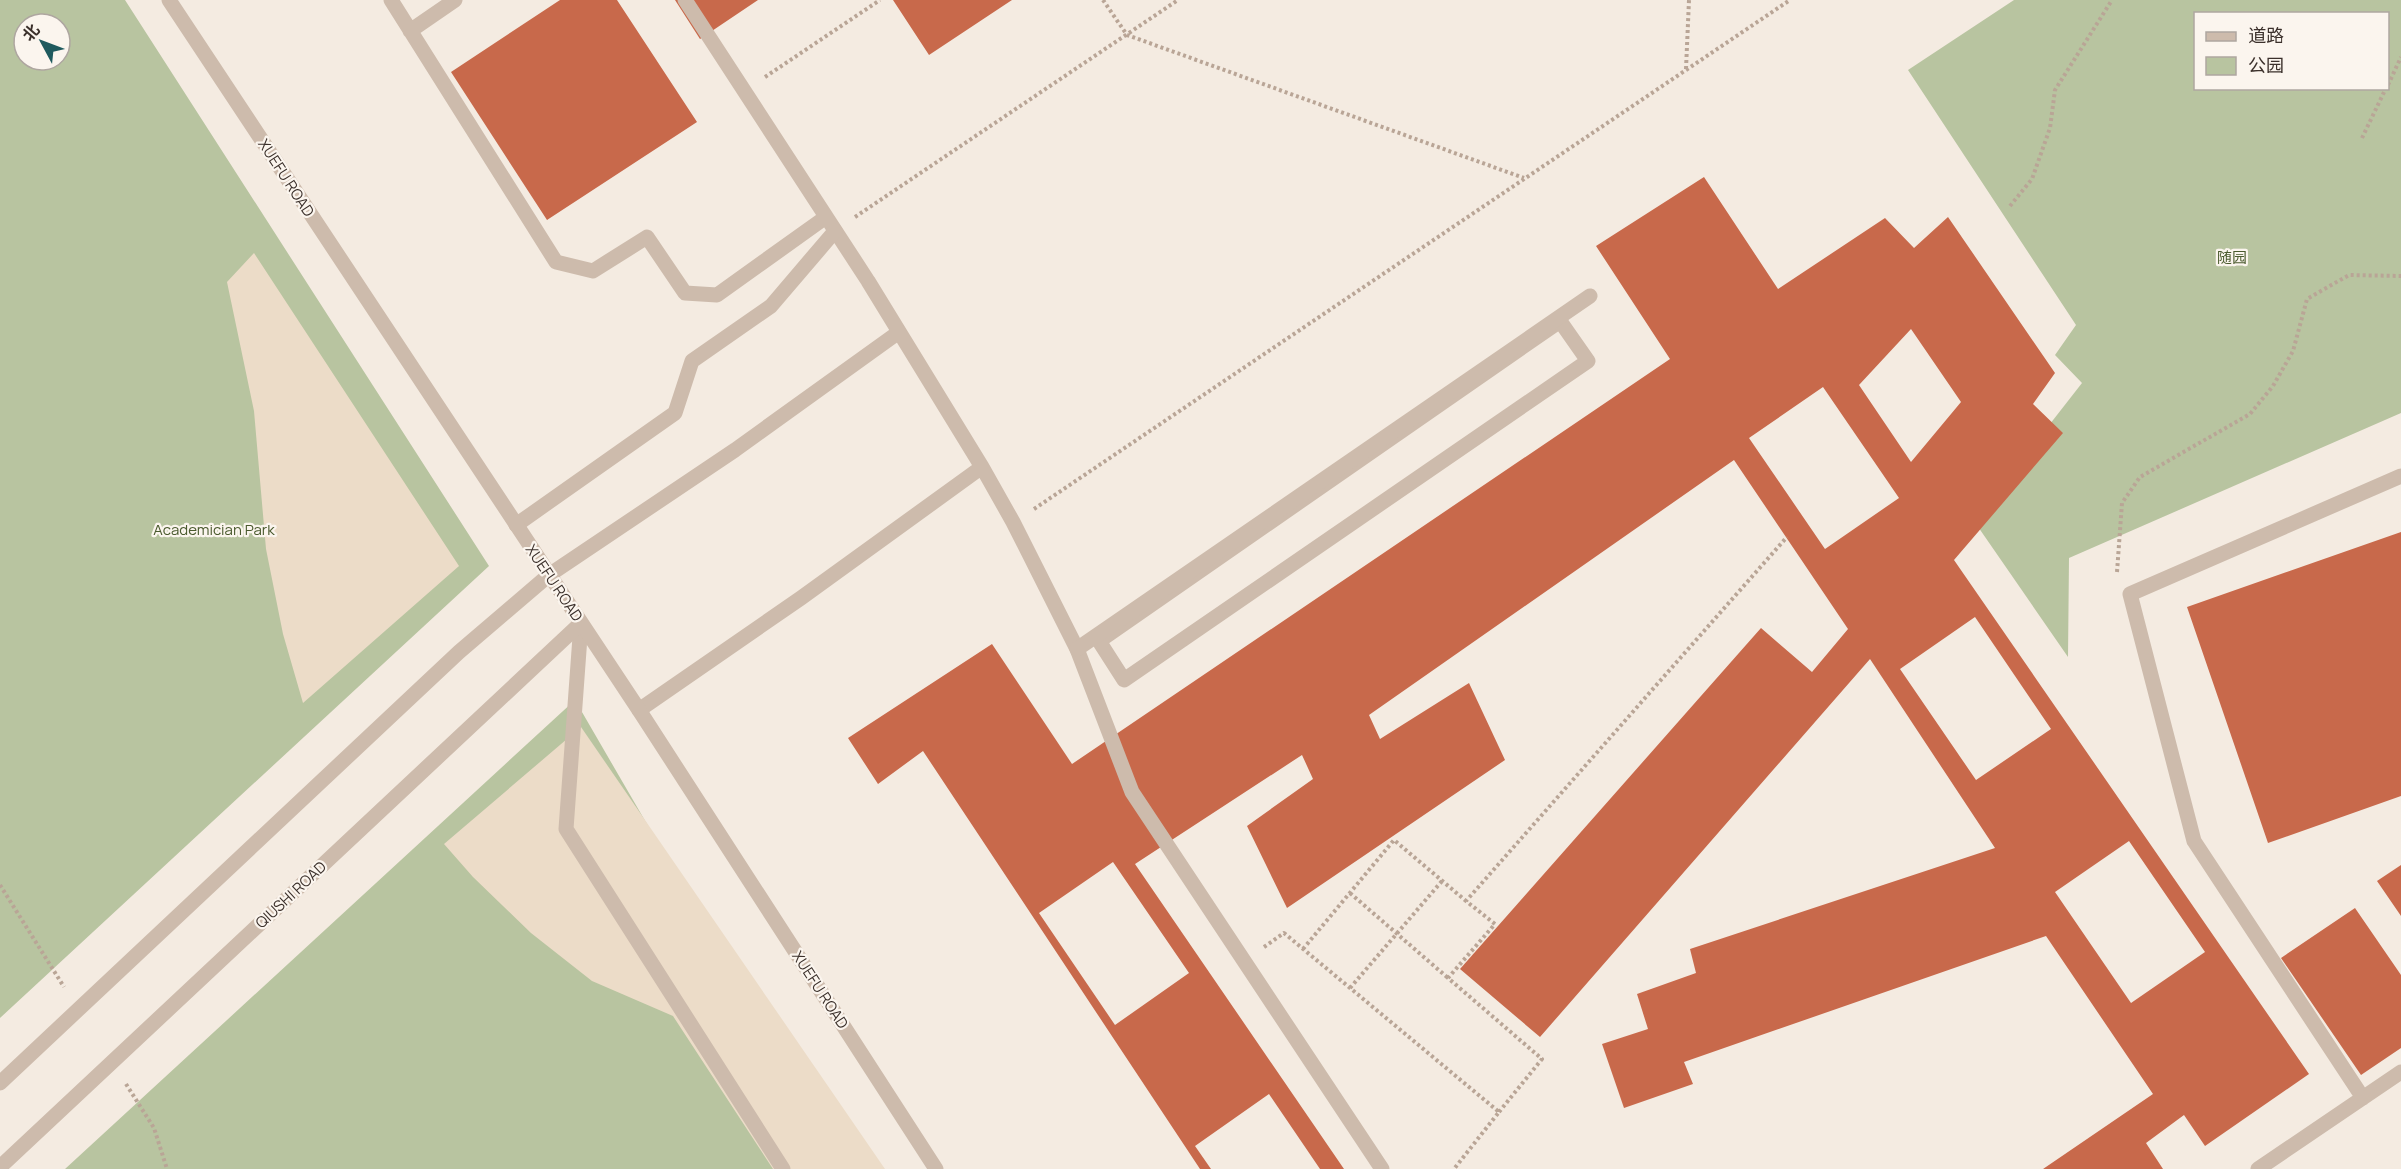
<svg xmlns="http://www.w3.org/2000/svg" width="2401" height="1169" font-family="Manrope,'Noto Sans SC',sans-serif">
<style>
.green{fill:#b8c4a0;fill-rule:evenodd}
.plaza{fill:#ecdcc8}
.building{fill:#c8694b;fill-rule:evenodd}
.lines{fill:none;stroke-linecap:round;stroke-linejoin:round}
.path{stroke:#b9a596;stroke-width:4;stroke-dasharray:3 3;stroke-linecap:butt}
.service{stroke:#cdbbac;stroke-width:15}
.pedestrian{stroke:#cdbbac;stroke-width:15}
.minor{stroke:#cdbbac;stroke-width:15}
.tertiary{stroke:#cdbbac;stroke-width:15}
.labels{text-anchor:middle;stroke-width:4.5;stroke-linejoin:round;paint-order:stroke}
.street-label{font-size:15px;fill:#3b302b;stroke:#fbf5ee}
.park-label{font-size:15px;fill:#4a5a2e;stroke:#fbf5ee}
</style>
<rect width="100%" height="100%" fill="#f4ebe1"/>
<path class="green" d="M0 0H125L489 566 0 1018ZM24 24H60V60H24Z
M2014 0H2401V413L2069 558 2068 657 1974 521 2082 383 2055 355 2076 325 1908 70ZM2196 14H2388V88H2196Z
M575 700 847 1169H65Z"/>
<path class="plaza" d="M254 253 459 566 303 703 283 634 266 549 254 411 227 282Z
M581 727 885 1169H773L673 1016 592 981 531 933 473 877 444 844Z"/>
<path class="building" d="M560 0H617L697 122 547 220 451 72Z
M675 0H758L700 39Z
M893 0H1012L929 55Z
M1704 177 1778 289 1885 218 1914 248 1948 217 2055 373 2033 404 2063 433 1954 560 2309 1074 2205 1146 2184 1115 2146 1143 2163 1169H2043L2153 1094 2046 936 1684 1062 1693 1084 1624 1108 1602 1044 1648 1029 1637 994 1696 973 1690 949 1995 848 1870 659 1540 1037 1460 969 1761 628 1812 672 1848 629 1734 460 1369 715 1380 739 1469 683 1505 760 1287 908 1247 826 1313 779 1302 755 1135 864 1344 1169H1320L1269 1094 1195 1146 1211 1169H1200L923 751 878 784 848 738 992 644 1072 764 1670 359 1596 246ZM1911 329 1961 402 1911 462 1859 385ZM1823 387 1899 498 1825 549 1749 438ZM1975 617 2051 729 1976 780 1900 669ZM2129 841 2205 952 2131 1003 2055 892ZM1113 862 1189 973 1115 1025 1039 913Z
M2401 532V796L2268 843 2187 607Z
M2401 865V916L2377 881Z
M2355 908 2401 975V1048L2361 1075 2281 958Z"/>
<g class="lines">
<path class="path" d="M1103 0 1127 35 1524 178
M1686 69 1689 0
M765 77 880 0
M2388 85 2401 57
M2362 138 2386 88
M2010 206 2032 179 2050 128 2055 90 2112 0
M855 217 1178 0
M1034 509 1790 0
M2117 572 2122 503 2140 477 2250 414 2273 386 2293 351 2307 299 2349 275 2401 276
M0 885 64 987
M1350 893 1448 978
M1264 947 1284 933 1499 1112 1454 1169
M1303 949 1394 840 1466 901
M1350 988 1442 881
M126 1084 154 1128 167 1169
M1499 1112 1542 1059 1448 978 1495 924 1466 901 1787 537"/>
<path class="service" d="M391 0 556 262 593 271 647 237 685 293 717 295 826 217
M685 0 868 281 982 467 1013 522 1077 649 1132 792 1382 1169
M410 31 455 0
M1560 321 1588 361 1124 680 1099 641Z
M549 575 735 450 899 332
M639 710 801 598 982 467
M2363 1098 2194 841 2130 594 2401 476
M2258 1169 2401 1072"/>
<path class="pedestrian" d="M516 525 675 413 692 361 771 306 835 231
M581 623 566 829 783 1169"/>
<path class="minor" d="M1077 649 1590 296"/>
<path class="tertiary" d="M169 0 639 710 936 1169
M0 1083 459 652 549 575
M0 1167 581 623"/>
</g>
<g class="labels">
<g class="street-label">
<text transform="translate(286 178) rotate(57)" y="5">XUEFU ROAD</text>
<text transform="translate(554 583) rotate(56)" y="5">XUEFU ROAD</text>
<text transform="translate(291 895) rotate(-43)" y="5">QIUSHI ROAD</text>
<text transform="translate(820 990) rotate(57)" y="5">XUEFU ROAD</text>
</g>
<g class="park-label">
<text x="2232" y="263">随园</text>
<text x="214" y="535">Academician Park</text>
</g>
</g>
<rect x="2194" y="12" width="195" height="78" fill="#fbf5ee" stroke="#aea6a0" stroke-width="1.5"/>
<rect x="2206" y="32" width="30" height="9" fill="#cdbbac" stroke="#aea6a0" stroke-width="1.5"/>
<text x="2248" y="42" font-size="18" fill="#3b302b">道路</text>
<rect x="2206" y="57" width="30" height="18" fill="#b8c4a0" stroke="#aea6a0" stroke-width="1.5"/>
<text x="2248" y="72" font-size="18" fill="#3b302b">公园</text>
<g transform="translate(42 42) rotate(311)"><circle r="28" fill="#fbf5ee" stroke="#aea6a0" stroke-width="1.5"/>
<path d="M0-4.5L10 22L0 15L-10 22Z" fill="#1f5a5e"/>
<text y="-9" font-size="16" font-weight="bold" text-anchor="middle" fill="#3b302b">北</text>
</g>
</svg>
